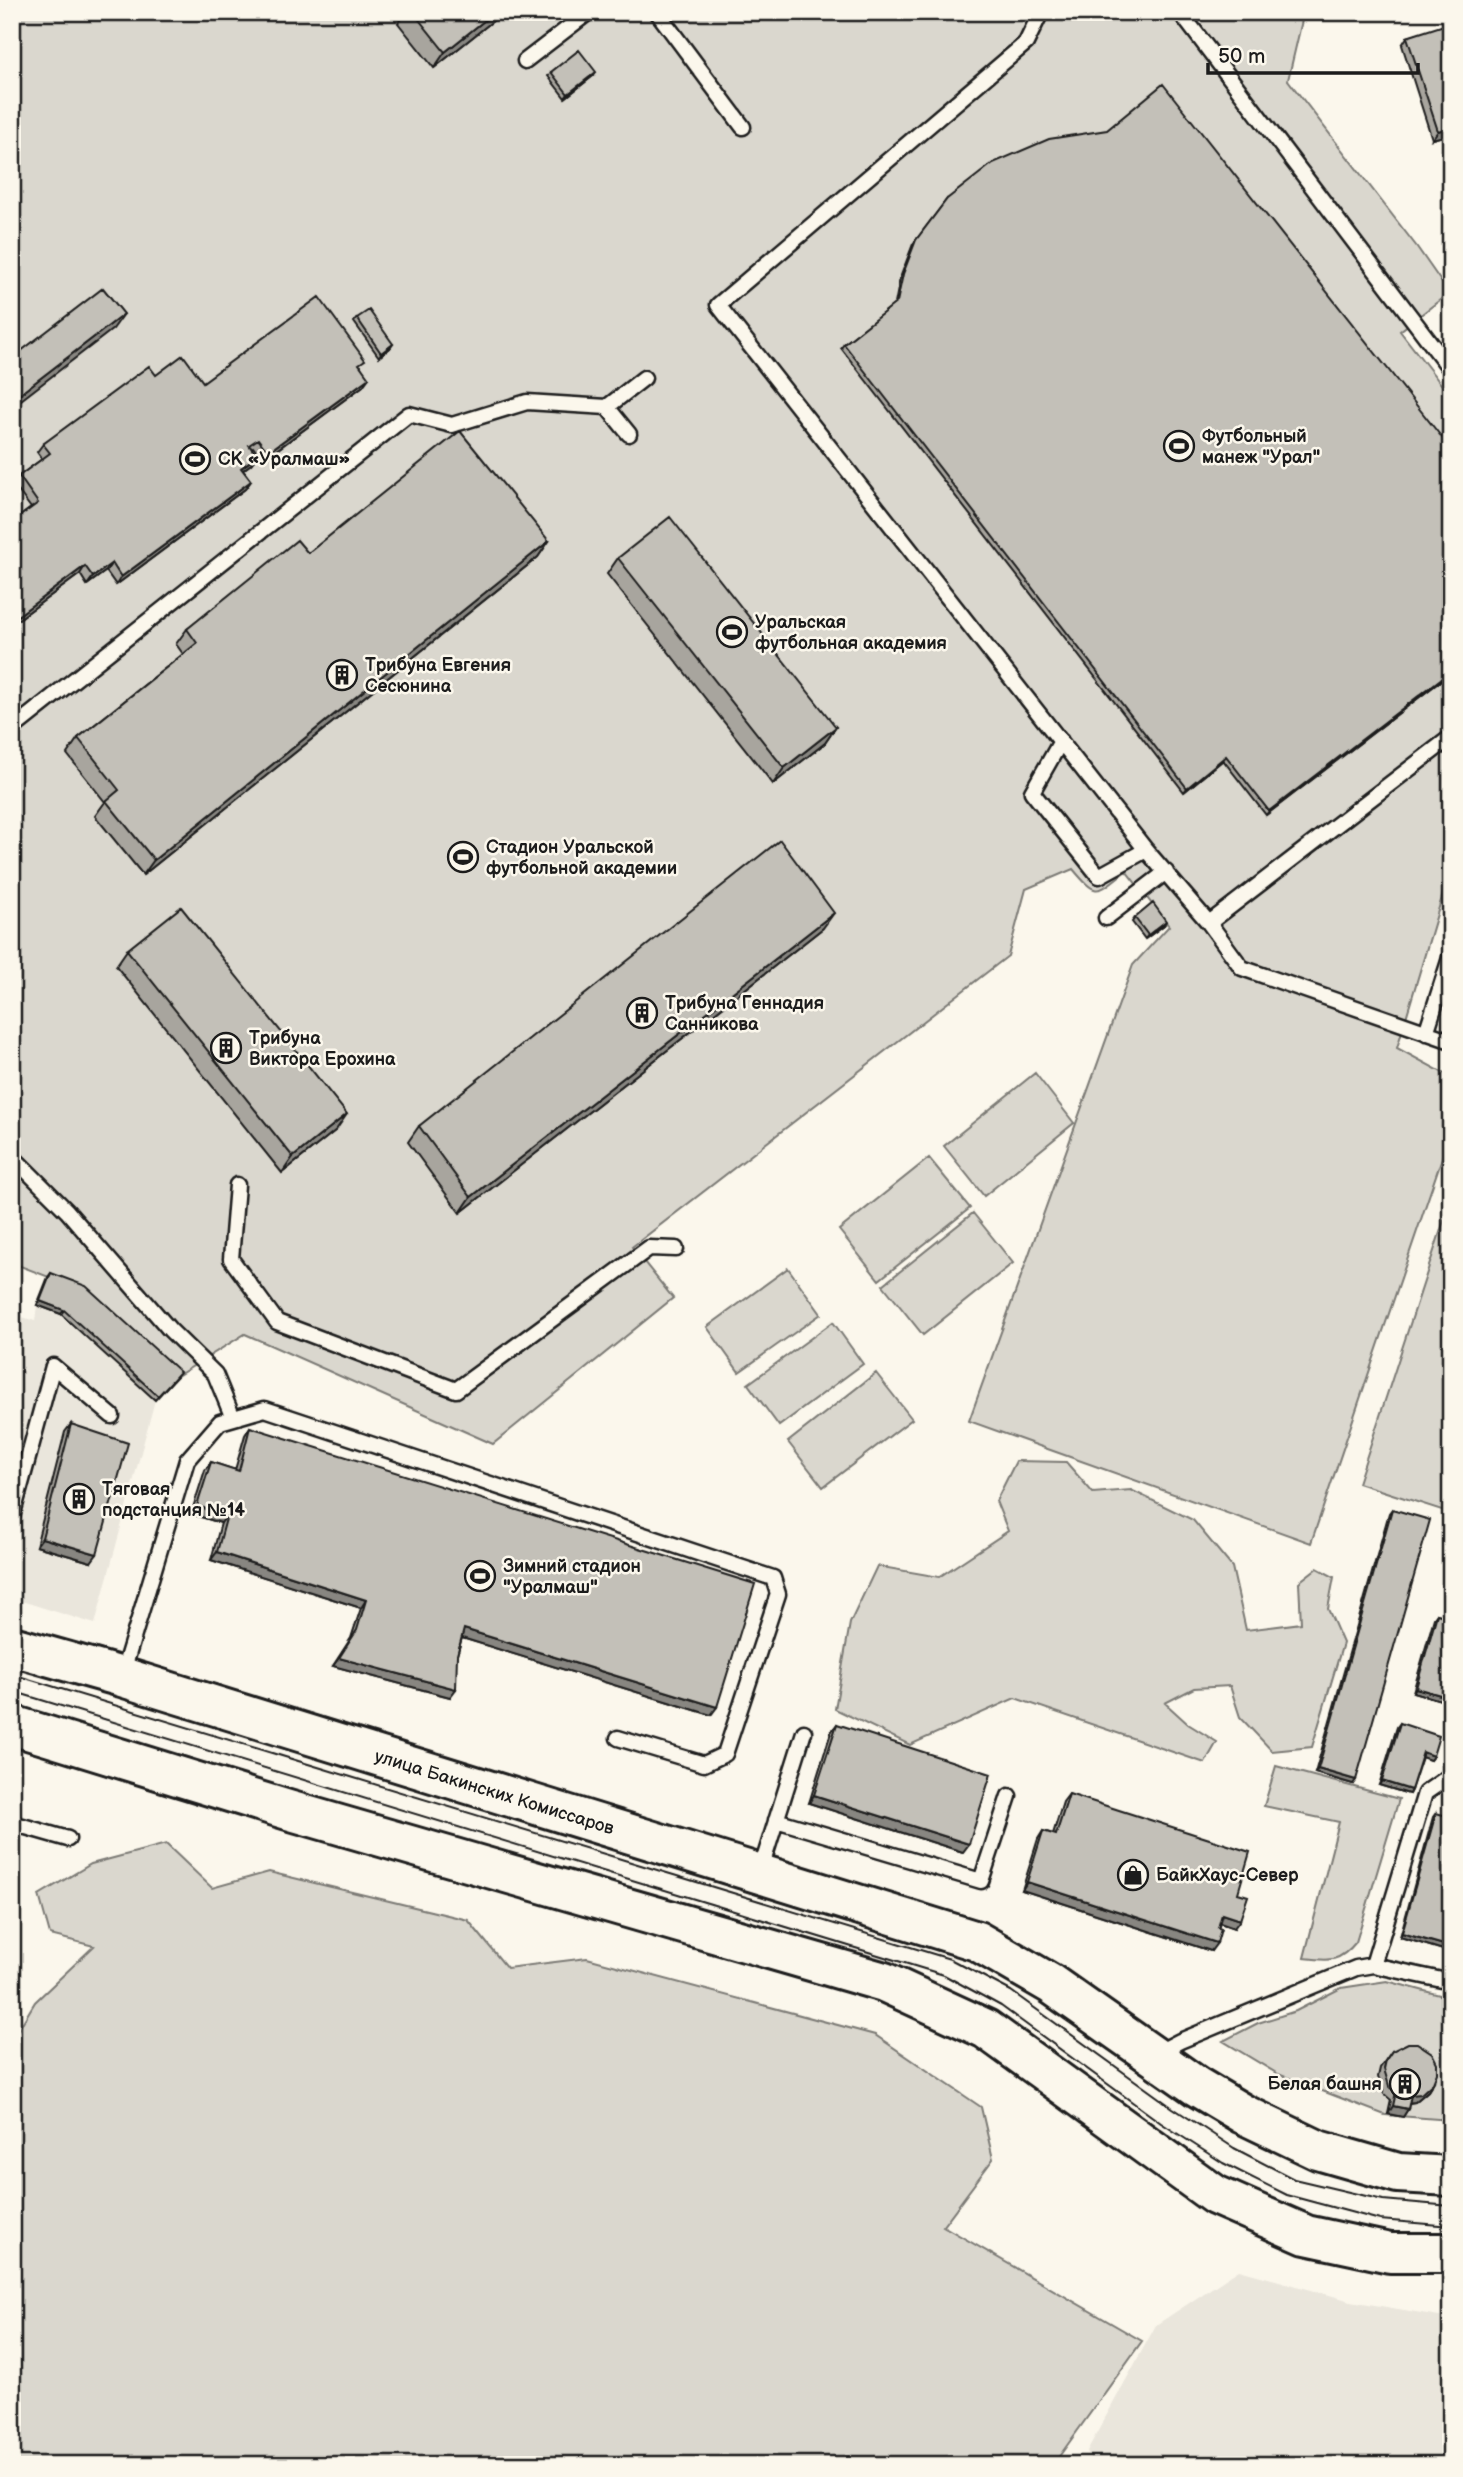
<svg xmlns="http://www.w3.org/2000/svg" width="1463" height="2477" font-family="'Balsamiq Sans',sans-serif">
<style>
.built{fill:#eae6dc}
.green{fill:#dad7ce;stroke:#7b7a75;stroke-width:2}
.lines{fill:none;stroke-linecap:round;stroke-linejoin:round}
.service-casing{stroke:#1c1c1c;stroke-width:19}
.primary-casing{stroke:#1c1c1c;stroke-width:44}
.service{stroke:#fbf7ec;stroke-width:14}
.primary{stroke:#fbf7ec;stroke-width:38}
.tram{stroke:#1c1c1c;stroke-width:2}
.wall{fill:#a8a59e;stroke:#1c1c1c;stroke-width:2}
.shaded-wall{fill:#888681;stroke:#1c1c1c;stroke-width:2}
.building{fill:#c3c0b8;stroke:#1c1c1c;stroke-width:2}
.labels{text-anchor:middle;stroke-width:5;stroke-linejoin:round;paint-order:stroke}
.poi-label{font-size:18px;font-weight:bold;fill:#1c1c1c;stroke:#fbf7ec;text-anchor:start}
.street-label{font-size:18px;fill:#1c1c1c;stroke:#fbf7ec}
</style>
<rect width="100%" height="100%" fill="#fbf7ec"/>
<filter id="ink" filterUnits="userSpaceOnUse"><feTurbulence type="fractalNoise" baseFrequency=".0143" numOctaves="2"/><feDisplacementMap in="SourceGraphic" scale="14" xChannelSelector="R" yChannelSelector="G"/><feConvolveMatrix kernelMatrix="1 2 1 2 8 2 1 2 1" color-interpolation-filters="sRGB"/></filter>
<g filter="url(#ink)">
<path class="built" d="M48 1277 83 1290 177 1376 155 1400 95 1624 12 1598V1314L35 1321 37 1305Z
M1239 2270 1351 2301 1451 2318V2465H1093L1087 2451 1156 2325Z"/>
<path class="green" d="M12 12H1304L1288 80 1417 247 1449 293 1400 331 1451 397V867L1397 1048 1451 1077V1131L1311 1543 969 1421 1133 965 1169 926 1126 871C1097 893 1098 899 1073 869L1026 889 1008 956 632 1247 673 1298 493 1444 245 1334 177 1376 83 1290 20 1266 12 1258Z
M1035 1073 1074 1123 984 1196 944 1146Z
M929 1158 970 1208 879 1280 839 1230Z
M1451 1199V1513L1358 1483Z
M973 1213 1013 1263 923 1335 883 1285Z
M788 1268 821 1314 739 1372 707 1327Z
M833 1322 863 1364 779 1426 748 1384Z
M876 1373 912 1419 823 1487 788 1442Z
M1016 1461 1066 1462 1093 1493 1131 1490 1193 1520 1232 1567 1246 1630 1301 1623 1299 1582 1317 1568 1334 1577 1328 1609 1343 1643 1312 1747 1272 1751 1240 1717 1230 1686 1194 1688 1165 1703 1188 1724 1217 1742 1205 1763 1015 1698 910 1745 835 1709 850 1623 877 1566 939 1577 1008 1531 996 1501Z
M1276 1766 1399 1799 1356 1942C1339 1963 1329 1961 1304 1958L1339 1822 1264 1806Z
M166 1844 212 1888 269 1872 468 1920 507 1968 587 1958 875 2035 981 2107 993 2159 943 2226 1142 2341 1058 2458 1061 2465H12V2113L16 2101 12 2092V2040L35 2002 94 1946 50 1935 39 1895 91 1864Z
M1387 1981 1451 1998V2120L1385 2115 1278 2074 1223 2041 1258 2023 1296 2011 1341 1988Z"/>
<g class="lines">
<g class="service-casing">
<path id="service" d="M657 12 743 127
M1041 12 1026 43 718 305 1146 850 1209 923 1242 968 1451 1041
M1180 12 1451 370
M525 61 589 12
M607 407 629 434
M12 729 409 414 452 425 527 402 607 407 644 378
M1061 741 1032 792 1099 876 1146 850
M1106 918 1166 872
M1209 923 1451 737
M1426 1033 1451 955
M12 1156 67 1211 170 1330 215 1374 233 1418
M237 1185 231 1259 277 1322 456 1390 649 1248 676 1249
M12 1517 53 1366 112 1416
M122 1675 187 1460 220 1422 265 1409 773 1578 778 1594 725 1754 704 1764 618 1738
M776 1820 981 1881 1009 1796
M12 1823 68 1839
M760 1872 804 1732
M1373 1965 1425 1793 1451 1775
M1157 2053 1180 2041 1356 1968 1373 1965 1451 1982"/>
</g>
<g class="primary-casing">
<g id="primary">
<path id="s1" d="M12 1646 122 1677 977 1941 1051 1984 1196 2086 1243 2114 1318 2150 1398 2173 1451 2176"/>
<path d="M12 1725 288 1810 884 1982 986 2029 1215 2195 1306 2235 1390 2253H1451"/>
</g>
</g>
<use href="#service" class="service"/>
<use href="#primary" class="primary"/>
<path class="tram" d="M12 1674 950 1959 1011 1991 1173 2108 1234 2148 1294 2179 1383 2200 1451 2206
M12 1691 944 1975 1001 2006 1161 2123 1223 2163 1287 2195 1380 2220 1451 2226"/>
</g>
<path class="wall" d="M406 12H504L434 68 398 23Z
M1451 25V134L1432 139 1402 45 1407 37Z
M551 72 593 76 565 98 548 76Z
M947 199 1451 673 1266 815 1223 760 1184 792 841 348 844 344 895 304 900 278 913 244Z
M357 318 393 344 390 348 379 357 354 322Z
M361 366 363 386 263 460 253 447 251 448 257 456 251 464 243 470 251 481 245 489 116 585 106 571 87 585 80 574 12 624V522L31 508 13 484 19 476 42 459 37 452 43 444 156 375 203 382Z
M549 541 538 557 143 875 95 816 105 802 67 754 78 738 183 654 176 644 187 629 308 553Z
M618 558 836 727 825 743 773 784 607 574Z
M1135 918 1164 925 1145 939 1132 922Z
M823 928 460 1213 408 1142 419 1126Z
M127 950 336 1130 282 1173 116 966Z
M51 1273 177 1376 155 1400 61 1314 37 1305 48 1277Z
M71 1424 91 1562 36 1546 65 1432Z
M250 1427 711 1715 462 1638 457 1655 450 1697 333 1666 351 1638 361 1608 211 1560 221 1523 191 1514 205 1470 211 1462 235 1470 245 1435Z
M1392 1509 1353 1784 1315 1773 1389 1513Z
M1437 1614 1451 1618V1703L1413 1692 1434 1618Z
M1400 1723 1433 1756 1430 1760 1422 1757 1411 1790 1409 1794 1379 1785 1397 1727Z
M837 1724 963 1852 809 1803 831 1732Z
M1069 1794 1238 1893 1234 1928 1220 1923 1211 1951 1022 1890 1038 1839 1043 1831 1053 1834 1063 1802Z
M1436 1813 1450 1952 1400 1937 1433 1817Z
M1392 2051 1433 2083 1428 2091 1415 2102 1409 2103 1408 2109 1403 2117 1388 2114 1391 2100 1384 2094 1378 2077 1380 2068Z"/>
<path class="shaded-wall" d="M495 12H504L434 68 445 52Z
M596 72 593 76 565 98 568 94Z
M1451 127V134L1432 139 1438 131Z
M124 314 113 329 12 407V400Z
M393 344 390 348 379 357 381 353Z
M369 378 363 386 263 460 268 452Z
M257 456 251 464 235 476 241 468Z
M251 481 245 489 116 585 121 577Z
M549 541 538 557 143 875 154 860Z
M112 563 106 571 87 585 93 577Z
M85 566 80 574 12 624V620Z
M1451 671V673L1266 815 1269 811Z
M836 727 825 743 773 784 784 768Z
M1226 756 1223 760 1184 792 1187 788Z
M834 913 823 928 460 1213 471 1197Z
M1166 921 1164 925 1145 939 1148 935Z
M347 1114 336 1130 282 1173 293 1157Z
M40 1301 64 1310 61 1314 37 1305Z
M197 1506 227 1515 221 1523 191 1514Z
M42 1538 97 1554 91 1562 36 1546Z
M217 1552 366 1600 361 1608 211 1560Z
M464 1629 717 1707 711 1715 459 1637Z
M339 1658 456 1689 450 1697 333 1666Z
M1416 1688 1451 1698V1703L1413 1692Z
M1423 1752 1433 1756 1430 1760 1421 1757Z
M1318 1769 1356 1780 1353 1784 1315 1773Z
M1382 1781 1411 1790 1409 1794 1379 1785Z
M814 1795 969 1844 963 1852 809 1803Z
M1027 1882 1217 1943 1211 1951 1022 1890Z
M1222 1914 1240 1920 1234 1928 1217 1922Z
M1402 1933 1451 1947 1450 1952 1400 1937Z
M1433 2083 1428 2091 1415 2102 1406 2103 1411 2095Z
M1393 2106 1408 2109 1403 2117 1388 2114Z"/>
<path class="building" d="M413 12H495L445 52Z
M1450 23 1451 127 1438 131 1407 37Z
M579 50 596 72 568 94 551 72Z
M1163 84 1451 449V671L1269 811 1226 756 1187 788 844 344 897 302 903 274 916 240 947 199 993 163 1049 139 1107 130Z
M103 288 124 314 12 400V358Z
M319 297 365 360 359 364 369 378 268 452 258 439 249 445 257 456 241 468 251 481 121 577 112 563 93 577 85 566 12 620V522L38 503 19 476 50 453 43 444 149 366 156 375 183 355 203 382Z
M369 310 393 344 381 353 357 318Z
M460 431 549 541 154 860 106 801 119 790 78 738 197 643 187 629 297 540 308 553Z
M670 517 836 727 784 768 618 558Z
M780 840 834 913 471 1197 419 1126Z
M1153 903 1166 921 1148 935 1135 918Z
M181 907 347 1114 293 1157 127 950Z
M51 1273 86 1286 180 1372 158 1396 64 1310 40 1301Z
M71 1424 128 1443 97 1554 42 1538Z
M250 1427 755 1584 717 1707 464 1629 457 1655 456 1689 339 1658 357 1630 366 1600 217 1552 227 1515 197 1506 211 1462 239 1471Z
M1392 1509 1430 1520 1356 1780 1318 1769Z
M1437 1614 1451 1618V1698L1416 1688Z
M1400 1723 1439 1736 1433 1756 1423 1752 1411 1790 1382 1781Z
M837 1724 991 1774 969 1844 814 1795Z
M1069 1794 1250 1852 1238 1893 1248 1896 1240 1920 1222 1914 1218 1928 1221 1929 1217 1943 1027 1882 1043 1831 1056 1835Z
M1436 1813 1451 1817V1947L1402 1933Z
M1408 2043H1417L1432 2053 1437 2063V2073L1433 2083 1421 2094 1411 2095 1408 2109 1393 2106 1396 2092 1389 2086 1384 2069 1386 2060 1392 2051Z"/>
</g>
<defs>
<g id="stadium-ring" transform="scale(1.575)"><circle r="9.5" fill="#fbf7ec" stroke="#1c1c1c" stroke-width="1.5"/><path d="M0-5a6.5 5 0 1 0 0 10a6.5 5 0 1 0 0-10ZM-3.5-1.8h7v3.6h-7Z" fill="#1c1c1c"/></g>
<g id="building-ring" transform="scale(1.575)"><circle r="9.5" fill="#fbf7ec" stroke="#1c1c1c" stroke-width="1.5"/><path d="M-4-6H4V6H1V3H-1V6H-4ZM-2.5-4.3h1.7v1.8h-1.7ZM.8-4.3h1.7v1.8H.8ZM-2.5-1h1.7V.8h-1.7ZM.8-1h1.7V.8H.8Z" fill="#1c1c1c"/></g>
<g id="shop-ring" transform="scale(1.575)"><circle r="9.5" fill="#fbf7ec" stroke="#1c1c1c" stroke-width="1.5"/><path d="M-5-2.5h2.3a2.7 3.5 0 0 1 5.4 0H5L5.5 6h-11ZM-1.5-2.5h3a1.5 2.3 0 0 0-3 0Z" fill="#1c1c1c"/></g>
</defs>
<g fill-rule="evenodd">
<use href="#stadium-ring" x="1179" y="446"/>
<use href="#stadium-ring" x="195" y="459"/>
<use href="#stadium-ring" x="732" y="632"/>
<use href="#building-ring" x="342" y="675"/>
<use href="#stadium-ring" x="463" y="857"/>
<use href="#building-ring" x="642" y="1013"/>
<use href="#building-ring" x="226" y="1048"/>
<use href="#building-ring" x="79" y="1499"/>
<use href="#stadium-ring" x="480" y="1576"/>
<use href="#shop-ring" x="1133" y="1875"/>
<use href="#building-ring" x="1405" y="2084"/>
</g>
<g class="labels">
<g class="poi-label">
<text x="1202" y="442">Футбольный<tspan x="1202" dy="21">манеж "Урал"</tspan></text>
<text x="218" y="465">СК «Уралмаш»</text>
<text x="755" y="628">Уральская<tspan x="755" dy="21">футбольная академия</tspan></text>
<text x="365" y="671">Трибуна Евгения<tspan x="365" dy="21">Сесюнина</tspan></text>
<text x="486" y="853">Стадион Уральской<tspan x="486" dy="21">футбольной академии</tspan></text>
<text x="665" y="1009">Трибуна Геннадия<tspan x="665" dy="21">Санникова</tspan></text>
<text x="249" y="1044">Трибуна<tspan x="249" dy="21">Виктора Ерохина</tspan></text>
<text x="102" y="1495">Тяговая<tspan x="102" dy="21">подстанция №14</tspan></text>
<text x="503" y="1572">Зимний стадион<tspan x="503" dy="21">"Уралмаш"</tspan></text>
<text x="1156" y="1881">БайкХаус-Север</text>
<text x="1382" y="2090" text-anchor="end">Белая башня</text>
</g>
<g class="street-label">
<text dy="6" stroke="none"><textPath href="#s1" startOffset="504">улица Бакинских Комиссаров</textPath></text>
</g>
</g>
<rect width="1463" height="2477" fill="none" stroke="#fbf7ec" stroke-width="42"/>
<rect x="21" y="21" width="1421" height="2435" fill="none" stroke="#1c1c1c" stroke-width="2.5" filter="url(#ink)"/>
<path d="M1208 63v10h210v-10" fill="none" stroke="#1c1c1c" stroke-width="3.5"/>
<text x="1218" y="63" font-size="21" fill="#1c1c1c" stroke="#fbf7ec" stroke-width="5" paint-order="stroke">50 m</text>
</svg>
